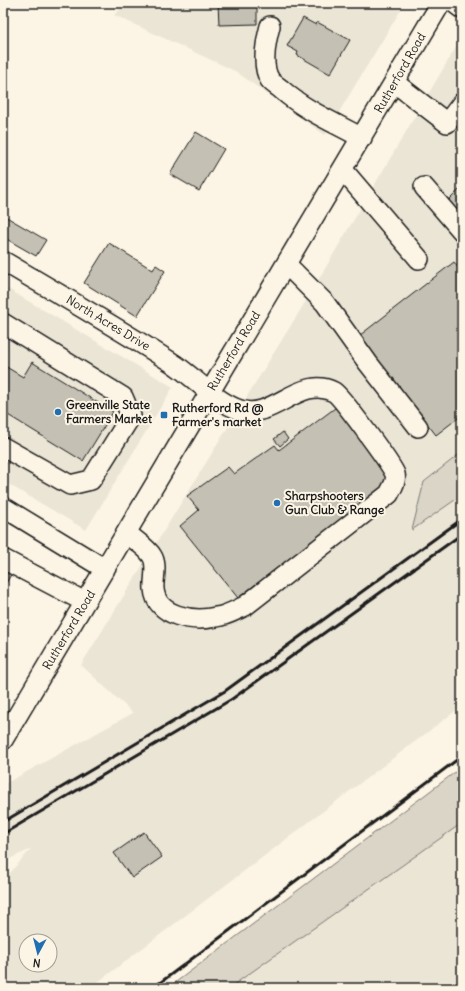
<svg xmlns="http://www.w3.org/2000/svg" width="465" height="991" font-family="Delius,sans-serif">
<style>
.built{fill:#ebe5d6;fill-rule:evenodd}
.green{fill:#dbd5c8;stroke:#7c7872}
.building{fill:#c4c0b3;stroke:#1c1c1c}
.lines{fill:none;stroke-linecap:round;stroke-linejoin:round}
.minor-casing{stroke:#1c1c1c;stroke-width:22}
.minor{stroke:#fcf5e5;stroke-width:19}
.rail{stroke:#1c1c1c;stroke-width:3}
.poi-dot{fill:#1f6fb2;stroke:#fcf5e5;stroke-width:1.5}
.labels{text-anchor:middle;stroke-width:4;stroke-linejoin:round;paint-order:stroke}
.street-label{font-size:12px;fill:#1c1c1c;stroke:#fcf5e5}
.poi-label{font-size:12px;font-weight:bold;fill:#1c1c1c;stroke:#fcf5e5;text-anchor:start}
</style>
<rect width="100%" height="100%" fill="#fcf5e5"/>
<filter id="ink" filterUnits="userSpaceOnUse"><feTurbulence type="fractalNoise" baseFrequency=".025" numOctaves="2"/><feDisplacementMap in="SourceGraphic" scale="8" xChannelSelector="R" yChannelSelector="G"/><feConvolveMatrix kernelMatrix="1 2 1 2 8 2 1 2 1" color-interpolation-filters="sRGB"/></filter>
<g filter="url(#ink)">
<path class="built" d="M127 3H405L325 135 235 71 114 15Z
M462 37V452L424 482 413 529 462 495V706L90 988H3V881L31 849 3 862V785L133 713 81 665 301 309ZM26 941H50V965H26Z
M3 286 173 387 86 530 3 481Z
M462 823V988H229Z"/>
<path class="green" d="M462 452V495L412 530 424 482Z
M462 767V823L229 988H168Z"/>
<path class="building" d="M218 3H257V24L219 25Z
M303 18 316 25 317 22 350 40 330 74 297 55 298 52 287 46Z
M196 132 224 149 199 191 170 174Z
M462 187V216L448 201Z
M3 215 46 240 36 256 3 237Z
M109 243 153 270 156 265 165 271 137 316 84 283Z
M454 262 462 273V415L436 435 359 336Z
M32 362 113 412 83 461 3 412V365L23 377Z
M339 405 395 477 238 598 180 526 199 510 187 496 228 467 234 474 275 445 279 450Z
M283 432 288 439 280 446 274 439Z
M3 568 12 573 3 588Z
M144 832 162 857 132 878 114 853Z"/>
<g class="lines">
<g class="minor-casing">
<path id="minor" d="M454 3 462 9
M270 26C266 41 261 66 270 80 273 84 279 87 282 90 306 111 335 123 362 138
M395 83 447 123 462 103
M343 170 419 259
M424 187 462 231
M3 261C59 294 116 327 171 362 195 377 214 401 240 410 273 421 300 374 334 392 341 396 391 464 395 474 397 481 392 488 389 494L245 606C236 610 226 616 216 617 194 622 156 617 154 589 153 579 158 565 152 556 147 547 134 540 127 533
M286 264 325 303 368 363 418 427
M3 323 123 397 131 416 91 480 70 485 3 447
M3 507 105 569
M3 559 85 602
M3 740 441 3"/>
</g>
<use href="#minor" class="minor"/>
<path class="rail" d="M3 822 225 691 462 519
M3 834 232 699 462 534
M153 988 462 756"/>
</g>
</g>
<g class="poi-dot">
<circle cx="58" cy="412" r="4"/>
<rect x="160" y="411" width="8" height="8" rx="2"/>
<circle cx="277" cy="503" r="4"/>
</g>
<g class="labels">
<g class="street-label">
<text transform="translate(400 73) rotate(-60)" y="4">Rutherford Road</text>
<text transform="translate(108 323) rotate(31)" y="4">North Acres Drive</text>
<text transform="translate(234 351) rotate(-59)" y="4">Rutherford Road</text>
<text transform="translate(69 630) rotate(-59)" y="4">Rutherford Road</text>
</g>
<g class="poi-label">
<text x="66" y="409">Greenville State<tspan x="66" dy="14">Farmers Market</tspan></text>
<text x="172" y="412">Rutherford Rd @<tspan x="172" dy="14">Farmer's market</tspan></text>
<text x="285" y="500">Sharpshooters<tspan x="285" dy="14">Gun Club &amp; Range</tspan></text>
</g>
</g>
<rect width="465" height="991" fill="none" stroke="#fcf5e5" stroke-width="16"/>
<rect x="8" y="8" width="449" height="975" fill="none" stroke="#1c1c1c" stroke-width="1.5" filter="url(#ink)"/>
<g transform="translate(38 953) rotate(187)"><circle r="19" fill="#fcf5e5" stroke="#a29e95"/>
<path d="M0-3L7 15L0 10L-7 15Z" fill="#1f6fb2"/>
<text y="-6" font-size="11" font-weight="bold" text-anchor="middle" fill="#1c1c1c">N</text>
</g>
</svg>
